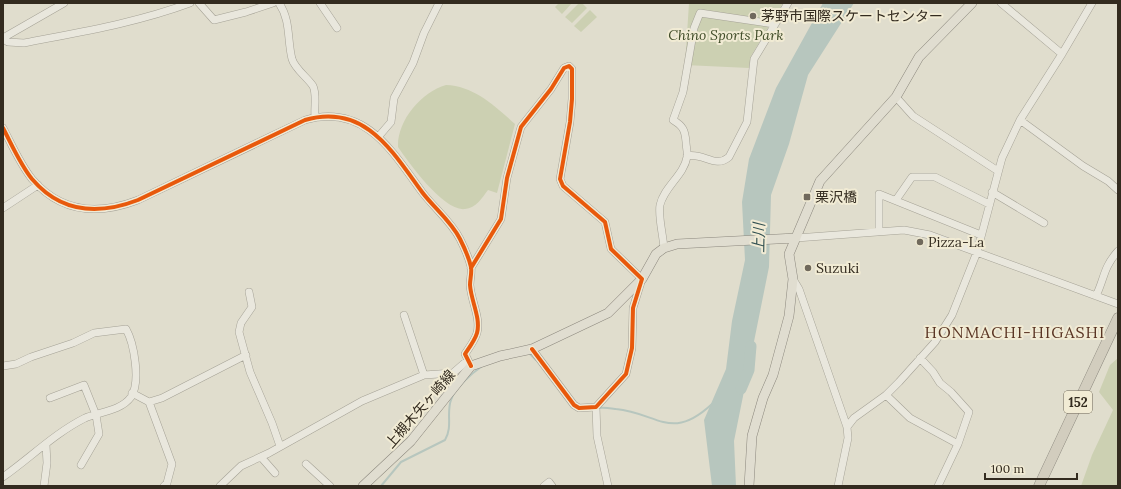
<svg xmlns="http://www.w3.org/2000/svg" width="1121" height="489" font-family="Lora,'Noto Sans JP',serif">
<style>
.green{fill:#ccd0b2}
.water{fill:#b7c6be}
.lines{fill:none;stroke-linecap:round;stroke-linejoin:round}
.stream{stroke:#b7c6be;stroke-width:2}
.river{stroke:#b7c6be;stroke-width:11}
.minor-casing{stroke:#a5a296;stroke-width:8}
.major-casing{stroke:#8b877d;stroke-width:10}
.highway-casing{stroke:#8b877d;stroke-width:11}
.minor{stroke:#e9e7dd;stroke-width:7}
.major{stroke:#e0ddd0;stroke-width:9}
.highway{stroke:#d2cdbe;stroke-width:10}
.cycleway-casing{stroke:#f1ebd4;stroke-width:6}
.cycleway{stroke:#e8590c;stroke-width:4}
.poi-dot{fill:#70695c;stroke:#f1ebd4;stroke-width:1.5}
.labels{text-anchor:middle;stroke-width:4;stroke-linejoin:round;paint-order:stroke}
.shield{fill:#f1ebd4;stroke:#6c6555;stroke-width:1}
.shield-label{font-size:13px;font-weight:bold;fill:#332b1f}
.poi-label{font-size:14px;fill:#332b1f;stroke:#f1ebd4;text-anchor:start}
.park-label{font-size:14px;font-style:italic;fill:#404d29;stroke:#f1ebd4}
.street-label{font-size:14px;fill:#332b1f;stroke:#f1ebd4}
.water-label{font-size:15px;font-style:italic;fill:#315051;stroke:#f1ebd4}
.quarter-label{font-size:16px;letter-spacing:1px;fill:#5a3524;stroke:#f1ebd4}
</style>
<rect width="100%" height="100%" fill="#e0ddcd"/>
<path class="green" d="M559 3H572L562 14 555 7Z
M579 3H582L587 8 572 23 565 17Z
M689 3H783L751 56 749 68 685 65Z
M590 10 597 17 581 32 574 26Z
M446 85C474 86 495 106 515 124L497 193 488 190C482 198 476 208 465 209 444 212 409 163 398 147 397 121 421 92 446 85Z
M1118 358V486H1081L1092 455 1113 410 1099 392 1110 365Z"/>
<path class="water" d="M823 3H854L808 75 789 144 771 195 769 267 734 441 736 486H712L704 420 726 369 732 321 745 260 742 202 749 159 776 88Z"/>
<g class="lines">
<path class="stream" d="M529 353 536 360
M598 408C604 407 609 408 616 409 658 413 671 442 712 404
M381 486 401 462 445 440C453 427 446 413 451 400 454 389 472 373 481 367"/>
<path class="river" d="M741 389 749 370 751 346"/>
<g class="minor-casing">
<path id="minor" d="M199 3 214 20 246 12 273 3
M279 3C291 21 287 39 292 59 295 69 307 77 313 86 317 94 314 108 315 117
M320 3 337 28
M1001 3 1062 54
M3 38 64 3
M3 39 8 42 24 43C80 32 136 23 190 3
M896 97 913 116 998 171
M1020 120 1083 166 1108 181 1118 190
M3 128C12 145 20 164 32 179 61 213 99 215 138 200L305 120C365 103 392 151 422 192 434 208 451 221 460 239 464 247 469 258 471 267 472 273 470 279 470 285 471 301 481 318 477 333 475 340 469 348 465 354L471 366
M379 136 391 122 394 98 413 63 424 33 439 3
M687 156C703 152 715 169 729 157L747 122 754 59 788 3
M992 192 1044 223
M896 200 912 177H935L989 204
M3 208 38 185
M879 232V194L981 235
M796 238 904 230 930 235 1118 304
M664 248C663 235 658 216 660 205 664 187 684 175 687 157 688 153 686 147 686 142 685 130 683 126 673 120L683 92 694 28 700 13 774 24
M471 268 501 219 507 178 521 127 551 89 564 68 569 66 572 69V99L570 122 560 179 563 186 605 222 611 249 642 279 633 308 632 348 626 374 596 407 579 408 574 405 532 349
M793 279 799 289 847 427 848 438 838 486
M249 292 252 307 241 323 239 332 250 372 272 423 280 446
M1096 296C1105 277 1103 268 1118 251
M404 315 424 375
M920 358 933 372 940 383 951 392 969 412 958 444 938 486
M3 366 16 364 31 357 73 343 94 333 126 329C134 343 141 382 131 397 121 411 99 412 85 418 55 433 30 458 3 477
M132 393 149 402 162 398 246 355
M886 395 910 418 958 444
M50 398 84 385 96 415 99 434 81 465
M149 402 172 464 167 483 164 486
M596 407 597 436 608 486
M847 427 854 418 886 395 899 382 935 342 952 315 977 252 1002 158 1020 120 1062 54 1092 3
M261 457 275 473
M306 464 330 486
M44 486 47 463 46 445
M220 486 241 466 269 453 362 401 424 375 453 373 468 360
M544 486 549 482 552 486"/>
</g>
<g class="major-casing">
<path id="major" d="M363 486 411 441 471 366 500 356 532 349 608 313 642 279 656 254 664 248 677 244 796 238
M749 486 752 436 763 398 773 375 789 316 793 279 789 254 820 181 896 97 919 57 972 3"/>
</g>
<g class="highway-casing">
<path id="highway" d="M1039 486 1118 318"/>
</g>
<use href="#minor" class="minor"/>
<use href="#major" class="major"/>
<use href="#highway" class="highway"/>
<g class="cycleway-casing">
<path id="cycleway" d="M3 128C12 145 20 164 32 179 61 213 99 215 138 200L305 120C365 103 392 151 422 192 434 208 451 221 460 239 464 247 469 258 471 267 472 273 470 279 470 285 471 301 481 318 477 333 475 340 469 348 465 354L471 366
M471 268 501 219 507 178 521 127 551 89 564 68 569 66 572 69V99L570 122 560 179 563 186 605 222 611 249 642 279 633 308 632 348 626 374 596 407 579 408 574 405 532 349"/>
</g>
<use href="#cycleway" class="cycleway"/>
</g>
<g class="poi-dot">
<circle cx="753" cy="16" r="4"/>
<rect x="803" y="193" width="8" height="8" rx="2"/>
<circle cx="920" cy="242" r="4"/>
<circle cx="808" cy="268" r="4"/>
</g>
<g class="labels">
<rect class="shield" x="1064" y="391" width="28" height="22" rx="3"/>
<g class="shield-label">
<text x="1078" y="407">152</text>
</g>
<g class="poi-label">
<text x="761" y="21">茅野市国際スケートセンター</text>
<text x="815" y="202">栗沢橋</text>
<text x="928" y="247">Pizza-La</text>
<text x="816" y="273">Suzuki</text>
</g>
<g class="park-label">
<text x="726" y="40">Chino Sports Park</text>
</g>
<g class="street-label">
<text transform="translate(420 409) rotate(-49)" y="5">上槻木矢ヶ崎線</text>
</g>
<g class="water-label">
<text transform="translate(759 238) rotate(-89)" y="5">上川</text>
</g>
<g class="quarter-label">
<text x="1015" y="338">HONMACHI-HIGASHI</text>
</g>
</g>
<rect width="1121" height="489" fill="none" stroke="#332b1f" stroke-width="8"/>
<path d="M985 473v6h92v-6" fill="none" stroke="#332b1f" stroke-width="2"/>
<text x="991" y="473" font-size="12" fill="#332b1f" stroke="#f1ebd4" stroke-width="3" paint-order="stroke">100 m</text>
</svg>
